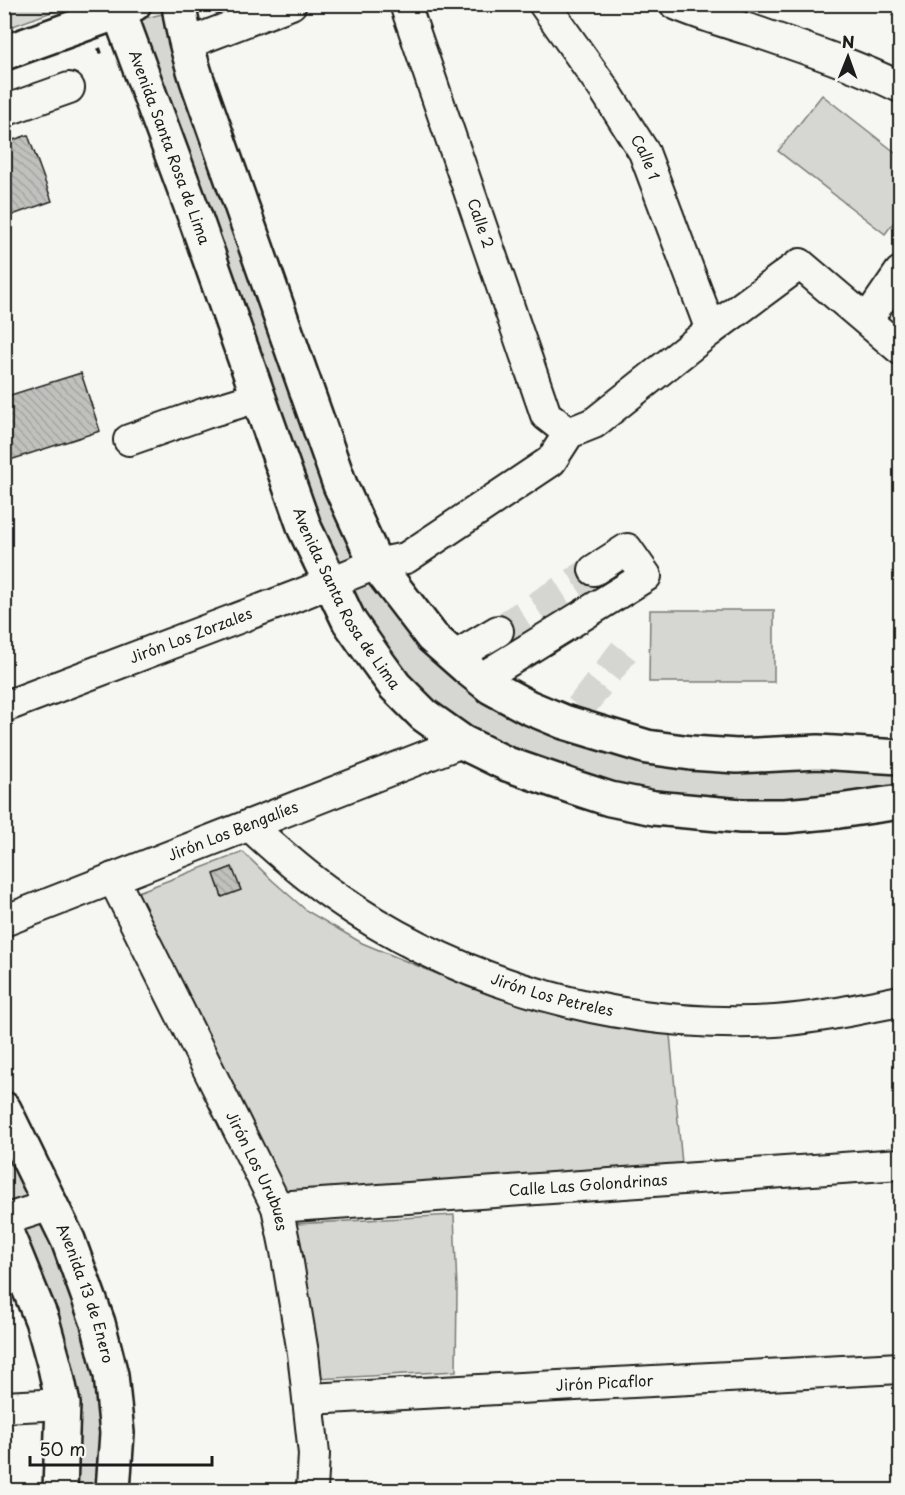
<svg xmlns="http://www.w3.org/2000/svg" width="905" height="1495" font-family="'Playpen Sans',sans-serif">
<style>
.green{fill:#d6d6d2;stroke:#797977;stroke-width:1.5}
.building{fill:url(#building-back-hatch);stroke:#1c1c1c;stroke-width:1.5}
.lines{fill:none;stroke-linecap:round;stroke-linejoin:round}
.minor-tunnel{stroke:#d5d5d2;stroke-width:30;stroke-dasharray:30 15;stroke-linecap:butt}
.minor-casing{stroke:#1c1c1c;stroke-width:34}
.major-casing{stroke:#1c1c1c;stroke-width:38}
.path{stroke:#1c1c1c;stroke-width:4;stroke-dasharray:6 4.5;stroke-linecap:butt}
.minor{stroke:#f6f6f2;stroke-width:30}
.major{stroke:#f6f6f2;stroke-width:33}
.labels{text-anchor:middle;stroke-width:6;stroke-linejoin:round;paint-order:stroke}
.street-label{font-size:15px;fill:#1c1c1c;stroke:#f6f6f2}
</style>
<defs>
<pattern id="building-back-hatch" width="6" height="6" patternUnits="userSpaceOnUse" patternTransform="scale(1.5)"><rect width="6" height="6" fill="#c0c0bd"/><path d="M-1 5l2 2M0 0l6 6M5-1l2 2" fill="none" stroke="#a4a4a2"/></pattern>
</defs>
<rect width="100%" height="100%" fill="#f6f6f2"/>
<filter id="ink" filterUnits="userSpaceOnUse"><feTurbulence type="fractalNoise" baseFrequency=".0167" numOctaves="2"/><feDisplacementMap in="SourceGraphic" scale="12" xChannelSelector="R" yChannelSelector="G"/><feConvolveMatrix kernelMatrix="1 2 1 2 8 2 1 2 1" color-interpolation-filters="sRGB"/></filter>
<g filter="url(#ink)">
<path class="green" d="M5 4H71V5L5 29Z
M162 14 167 19 356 553C350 560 341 563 332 564L139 22 145 18Z
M822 95 900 156V214L885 234 778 151Z
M369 582 522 718 900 762V793L776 804 636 795 464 730 402 676 350 594 353 589Z
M650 610H774V682H649Z
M243 852 273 881 307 911 362 943 471 988 615 1025 670 1035 683 1175 288 1201 138 892Z
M4 1127 33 1199 14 1206 5 1198Z
M454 1215 457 1289 456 1371 318 1379 296 1224Z
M42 1222 53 1226 101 1384 103 1490H72L21 1238 23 1228Z"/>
<path class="building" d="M28 135 52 201 4 218V143Z
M81 373 100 431 4 462V397Z
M232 867 241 890 222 897 214 874Z"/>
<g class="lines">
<path class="minor-tunnel" d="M498 631 594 570
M580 708 624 651"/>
<g class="minor-casing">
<g id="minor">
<path id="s1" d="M405 4 546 415 569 433"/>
<path id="s2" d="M544 4 604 89 644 152 711 330"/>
<path d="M675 4C701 15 727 23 754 31 803 48 853 64 900 87"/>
<path d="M186 44 291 4"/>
<path d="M4 111 69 88"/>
<path d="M867 320 900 272"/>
<path d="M129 440 206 413 258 397"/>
<path d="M454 657 498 631"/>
<path d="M480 679 646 576 627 549 594 570"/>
<path id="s3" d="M4 707 299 595 376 564 406 558 551 461 569 433 594 423 711 330 800 264 900 349"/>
<path id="s4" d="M249 825C276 850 303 874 333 895 459 985 620 1030 775 1021 817 1018 859 1009 900 1001"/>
<path id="s5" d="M113 878 277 1207 286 1251 303 1353 314 1454 312 1490"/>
<path id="s6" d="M4 921 462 742"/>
<path id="s7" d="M277 1207 900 1164"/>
<path d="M4 1220 51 1205"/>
<path id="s8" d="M309 1399 900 1368"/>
<path d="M4 1407 63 1404"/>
</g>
</g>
<g class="major-casing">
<g id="major">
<path id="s9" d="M116 4 195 217 305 529 349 621 374 657 395 686 424 715 462 742 507 764 576 788 610 799 654 808 741 816H785L839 811 900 802"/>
<path d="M179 4C182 31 189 55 197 80L340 485 376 564 432 637 466 667 491 687 528 707 564 722 647 747 691 753 737 756 818 752 900 757"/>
<path d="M4 53 118 12 134 4"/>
<path id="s10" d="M4 1109 68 1240 98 1323 111 1375 117 1433 113 1490"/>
<path d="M4 1227 42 1320 55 1367 63 1404 60 1490"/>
</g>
</g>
<path class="path" d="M4 7 10 4
M99 48 102 57"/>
<use href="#minor" class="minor"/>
<use href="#major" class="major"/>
</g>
</g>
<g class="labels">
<g class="street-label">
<text dy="5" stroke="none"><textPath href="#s9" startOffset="153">Avenida Santa Rosa de Lima</textPath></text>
<text dy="5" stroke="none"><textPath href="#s2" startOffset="184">Calle 1</textPath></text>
<text dy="5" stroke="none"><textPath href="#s1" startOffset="232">Calle 2</textPath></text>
<text dy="5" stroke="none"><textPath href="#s9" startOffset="639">Avenida Santa Rosa de Lima</textPath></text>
<text dy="5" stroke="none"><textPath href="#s3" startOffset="200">Jirón Los Zorzales</textPath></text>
<text dy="5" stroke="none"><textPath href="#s6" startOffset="246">Jirón Los Bengalíes</textPath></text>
<text dy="5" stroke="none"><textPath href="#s4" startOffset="352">Jirón Los Petreles</textPath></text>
<text dy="5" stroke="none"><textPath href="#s5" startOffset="327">Jirón Los Urubues</textPath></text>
<text dy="5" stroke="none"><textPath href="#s7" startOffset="312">Calle Las Golondrinas</textPath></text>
<text dy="5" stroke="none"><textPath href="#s10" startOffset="202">Avenida 13 de Enero</textPath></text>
<text dy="5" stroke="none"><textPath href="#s8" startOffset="296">Jirón Picaflor</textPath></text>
</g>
</g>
<rect width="905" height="1495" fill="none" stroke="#f6f6f2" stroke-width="24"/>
<rect x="12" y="12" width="881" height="1471" fill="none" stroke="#1c1c1c" stroke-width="2" filter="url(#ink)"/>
<g transform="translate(848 57) rotate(1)" stroke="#f6f6f2" stroke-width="4.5" paint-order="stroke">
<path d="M0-4.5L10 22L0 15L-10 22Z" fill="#1c1c1c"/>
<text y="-9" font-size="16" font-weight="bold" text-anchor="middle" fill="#1c1c1c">N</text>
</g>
<path d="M30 1456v9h182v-9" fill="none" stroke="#1c1c1c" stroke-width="3"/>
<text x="39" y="1456" font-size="18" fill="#1c1c1c" stroke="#f6f6f2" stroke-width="4.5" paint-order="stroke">50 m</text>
</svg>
